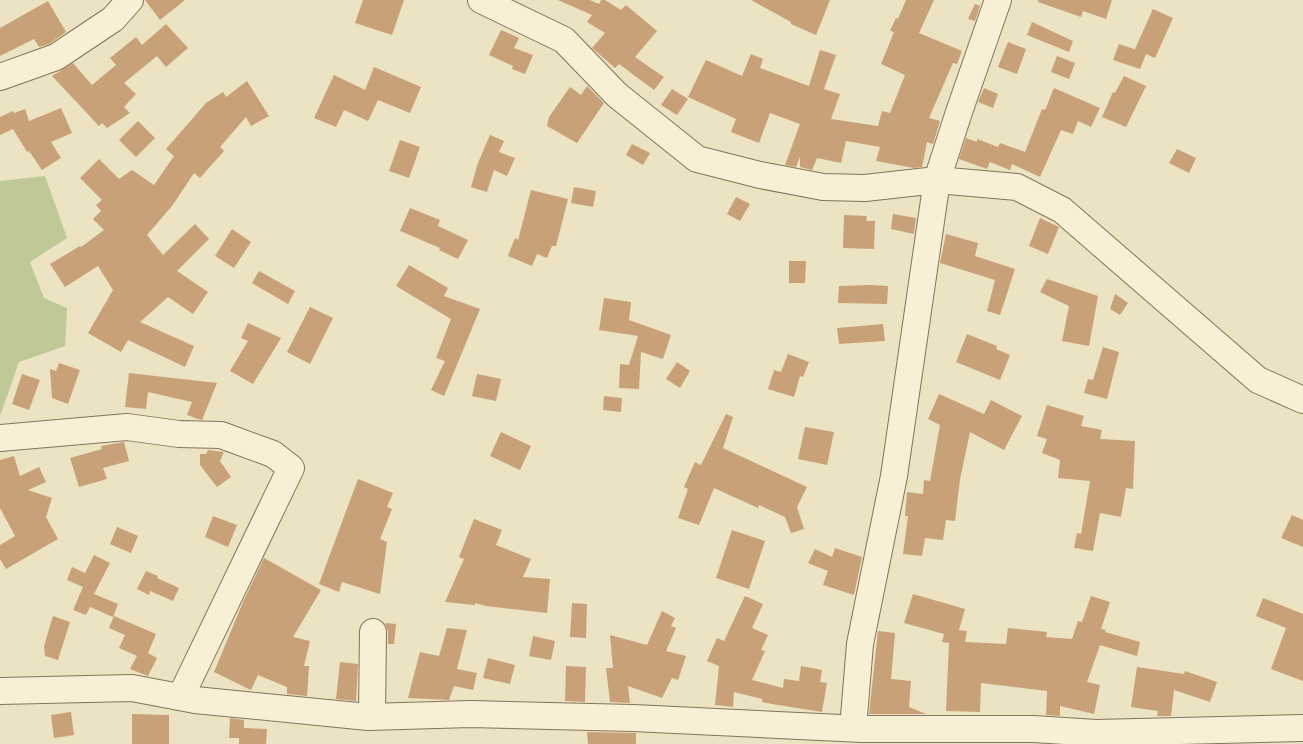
<svg xmlns="http://www.w3.org/2000/svg" width="1303" height="744" font-family="Bitter,serif">
<style>
.green{fill:#bec996}
.building{fill:#c8a179}
.lines{fill:none;stroke-linecap:round;stroke-linejoin:round}
.minor-casing{stroke:#84745a;stroke-width:28}
.minor{stroke:#f7f0d4;stroke-width:26}
</style>
<rect width="100%" height="100%" fill="#ebe3c1"/>
<path class="green" d="M45 176 67 238 30 262 44 298 67 308 65 346 19 362 0 416V181Z"/>
<path class="building" d="M145 0H185L160 20Z
M363 0H404L392 35 355 23Z
M558 0H590L599 4 601 0H605L621 10 626 5 657 31 635 57 664 77 654 90 619 64 615 68 592 48 605 33 587 22 592 15Z
M751 0H830L816 35 791 24V22Z
M906 0H934L919 33 962 51 957 64 953 63 929 118 940 121 933 144 927 142 922 167 914 168 876 161 880 147 846 141 841 163 817 158 812 170 800 167V157L796 167 785 165 800 124 770 113 759 143 731 132 736 119 688 97 706 60 742 76 751 54 763 59 760 68 809 86 820 50 836 55 824 89 840 94 831 119 878 126 882 111 890 113 905 75 881 64 894 32 890 31 896 18 898 19Z
M1038 0H1112L1106 19 1083 11 1081 17 1038 2Z
M48 1 66 32 49 44 39 47 34 39 0 56V28Z
M975 4 980 6 975 21 968 19Z
M1153 9 1173 18 1155 58 1146 54 1140 69 1113 60 1119 44 1140 51 1135 49Z
M1032 22 1073 41 1069 52 1027 35Z
M166 24 188 48 166 67 157 56 124 83 136 94 124 107 130 113 107 128 102 123 99 126 52 76 73 63 92 85 116 65 110 58 136 37 142 45Z
M501 30 519 38 514 48 533 55 525 74 512 69 513 66 489 55Z
M1008 42 1026 49 1017 74 998 67Z
M1057 56 1075 63 1069 79 1051 72Z
M374 67 421 87 410 113 378 100 368 121 344 110 336 127 314 118 334 75 365 90Z
M1124 76 1146 86 1126 127 1102 117 1113 92 1115 93Z
M247 81 269 116 251 126 246 117 220 147 224 151 200 178 194 173 172 206 147 235 163 255 195 224 209 239 177 271 208 292 193 314 168 297 140 322 194 346 185 367 128 340 121 352 88 333 113 290 98 266 65 287 50 264 80 246 81 247 104 230 93 219 101 211 96 205 102 200 80 178 99 159 119 179 132 170 154 185 174 156 166 149 206 103 223 92 226 97Z
M587 86 604 103 577 143 547 126 549 117 570 87 581 95Z
M984 88 998 94 993 108 978 102Z
M1054 88 1100 108 1091 127 1078 121 1073 134 1061 130 1040 177 1012 164 1010 170 990 162 987 169 959 159 966 138 977 142V139L998 147 1000 143 1025 152 1042 109 1045 110Z
M672 89 688 99 677 115 661 105Z
M61 108 72 133 51 142 61 158 42 170 29 151 27 152 13 129 0 135V117L13 111 14 113 25 109 29 121Z
M138 121 155 138 136 157 119 140Z
M490 135 504 141 499 152 515 158 507 176 494 170 487 192 471 187 478 163Z
M400 140 420 147 409 178 389 171Z
M632 144 650 153 643 165 626 155Z
M1177 149 1196 158 1189 173 1169 163Z
M574 187 596 191 593 207 571 203Z
M531 190 568 199 556 246H552L547 258 537 254 532 266 508 256 515 238 518 240Z
M736 197 750 204 740 221 727 214Z
M410 208 440 220 438 226 468 240 458 259 439 250 440 248 400 231Z
M893 214 916 218 914 234 891 229Z
M844 215 867 216 866 221H875L874 249 843 248Z
M1040 218 1059 227 1048 254 1029 246Z
M232 229 251 242 234 268 215 256Z
M946 234 978 243 975 256 1015 269 1000 315 987 311 995 280 940 263Z
M789 261H806L805 283H789Z
M409 265 448 288 444 296 480 309 444 396 431 390 445 361 436 358 451 319 396 286Z
M259 271 295 291 288 304 252 283Z
M1047 279 1098 296 1089 346 1062 341 1069 306 1040 292Z
M869 285 888 286 887 304 838 303 839 286Z
M1115 294 1128 303 1120 315 1110 309Z
M604 298 631 302 629 320 671 335 663 359 641 352 639 389 619 388 620 364 629 365 638 336 599 330Z
M310 307 333 318 310 364 287 352Z
M248 323 281 338 253 384 230 371 248 341 241 338Z
M883 324 885 341 839 344 837 328Z
M967 334 997 346 996 349 1010 355 1000 380 956 362Z
M1103 347 1119 352 1107 399 1084 393 1088 379 1093 380Z
M788 354 809 362 803 377 800 376 794 397 768 389 774 370 781 372Z
M677 362 690 371 680 388 666 379Z
M59 363 80 370 68 404 52 398 50 369 56 371Z
M129 373 217 383 202 420 198 419 187 415 192 402 148 392 146 409 125 407Z
M22 374 40 380 29 410 12 404Z
M477 374 501 379 496 401 472 396Z
M939 394 984 414 991 400 1022 416 1004 450 970 432 960 479 955 521 946 520 943 540 925 538 922 556 903 554 908 516H905L907 492 923 494 924 480 930 481 940 425 928 419Z
M604 396 622 398 621 412 603 410Z
M1047 405 1084 416 1081 426 1102 430 1100 439 1135 441 1133 489 1126 488 1121 517 1100 513 1093 551 1074 548 1077 533 1081 534 1090 481 1058 478 1060 460 1042 453 1047 439 1037 436Z
M726 414 733 417 723 448 807 487 797 507 804 529 791 533 785 517 759 505 758 508 714 488 699 525 678 518 688 489 684 487 695 462 701 465Z
M805 427 834 432 827 465 798 459Z
M501 432 531 446 520 470 490 456Z
M124 442 129 461 103 468 107 479 79 487 70 458 102 449 101 446Z
M208 450 224 452 220 461 231 477 217 487 200 465V454H206Z
M14 456 20 476 39 467 46 482 28 490 52 498 46 517 58 539 6 569 0 559V545L15 536 0 508V460Z
M358 479 393 493 387 507 392 509 380 539 387 542 380 594 342 582 339 592 319 584Z
M1292 515 1303 520V547L1281 538Z
M213 516 237 525 228 547 205 537Z
M474 519 502 530 496 545 531 559 523 577 550 579 547 613 486 606 475 603V605L445 602 464 559 459 557Z
M117 527 138 536 131 553 110 544Z
M732 530 765 541 749 589 716 578Z
M835 548 862 557 854 595 823 585 828 571 808 563 815 549 832 557Z
M94 555 110 563 94 594 118 604 113 617 90 607 86 615 73 610 83 587 67 580 72 567 85 573Z
M264 558 321 590 293 637 310 641 304 666H309L307 696 287 694V687L258 675 251 690 214 672 243 602Z
M146 571 158 576 157 578 179 588 173 601 150 591 149 595 137 589Z
M913 594 965 609 959 630 967 631 965 642 1006 644 1008 628 1047 632 1046 637 1072 639 1078 621 1082 622 1091 596 1110 602 1101 629 1106 630 1105 632 1140 642 1137 656 1100 645 1087 682 1100 685 1094 714 1060 706V716L1046 715 1047 691 981 683 980 712 946 711 949 643 942 642 944 634 904 623Z
M745 596 763 604 752 628 768 635 761 650 765 651 752 680 783 688 784 679 799 681 801 666 822 670 820 682 827 683 822 712 772 704 762 702V699L734 692 733 707 715 705 719 666 707 661 717 638 724 641Z
M1263 598 1303 614V681L1271 669 1286 628 1256 616Z
M572 603 587 604 586 638 570 637Z
M662 611 675 618 671 626 676 628 666 651 686 656 678 680 672 678 662 698 628 686 630 703 610 702 606 668H613L610 635 647 645Z
M53 616 70 622 58 660 45 656 44 646Z
M114 616 156 634 148 653 157 658 148 676 130 669 137 656 119 648 125 635 109 628Z
M385 623 396 624 394 644H388V632Z
M447 628 467 630 457 669 477 673 473 690 454 686 449 700 408 698 420 652 439 656Z
M878 631 895 633 891 679 911 681 909 707 926 714H869Z
M533 636 555 641 551 660 529 656Z
M488 658 515 665 510 684 483 678Z
M340 662 358 664 356 701 336 699Z
M566 666 586 667 585 702 565 701Z
M1137 667 1184 674 1185 671 1217 682 1210 702 1174 690 1171 716H1157L1158 711 1131 707Z
M71 712 74 735 54 738 51 715Z
M132 714 169 715V744H132Z
M230 718 244 720V728L267 729 266 744H239V738H229Z
M587 732 636 733V744H588Z"/>
<g class="lines">
<g class="minor-casing">
<path id="minor" d="M481 0 564 40 617 95 697 159 760 175 823 187 865 188 937 180 1017 187 1062 210 1258 380 1303 400
M0 77 56 57 113 19 130 0
M0 438 127 427 179 434 221 435 273 454 291 468 181 696
M0 691 132 688 195 700 368 717 471 714 633 718 862 729H1033L1096 733 1303 728
M372 716 373 632
M853 728 860 644 894 476 937 180 959 112 998 0"/>
</g>
<use href="#minor" class="minor"/>
</g>
</svg>
